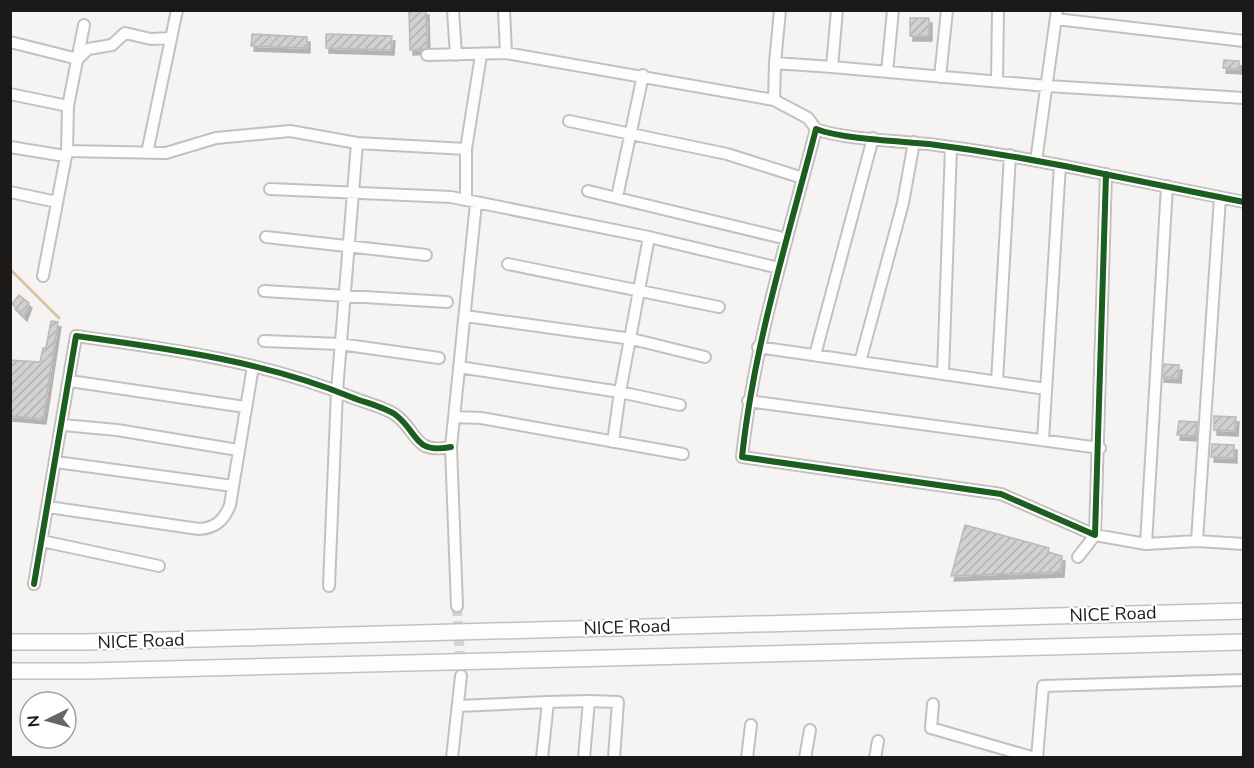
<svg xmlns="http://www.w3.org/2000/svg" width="1254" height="768" font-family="'Nunito Sans',sans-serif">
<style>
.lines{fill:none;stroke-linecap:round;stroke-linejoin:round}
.stream{stroke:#dac2a4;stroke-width:3}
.building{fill:url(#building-hatch);stroke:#bbbab8;stroke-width:1.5;filter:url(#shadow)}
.minor-tunnel{stroke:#d5d3d1;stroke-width:10;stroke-dasharray:10 5;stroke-linecap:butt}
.minor-casing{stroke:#c3c1c0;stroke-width:14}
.highway-casing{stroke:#c3c1c0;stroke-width:18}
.minor{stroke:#fefdfd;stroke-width:10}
.highway{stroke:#fefdfd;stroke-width:15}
.cycleway-casing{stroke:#fff;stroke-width:10}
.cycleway{stroke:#1b5e20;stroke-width:6}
.labels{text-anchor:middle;stroke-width:4.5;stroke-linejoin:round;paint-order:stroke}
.street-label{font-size:18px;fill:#1c1a19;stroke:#fff}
</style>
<defs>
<pattern id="building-hatch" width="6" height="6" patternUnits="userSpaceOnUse" patternTransform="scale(1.5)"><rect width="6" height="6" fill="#d2d1cf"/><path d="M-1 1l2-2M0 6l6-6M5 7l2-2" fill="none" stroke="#b4b3b1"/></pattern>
<filter id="shadow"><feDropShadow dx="3" dy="5" stdDeviation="0" flood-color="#0004"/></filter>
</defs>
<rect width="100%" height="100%" fill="#f6f4f2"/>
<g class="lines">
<path class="stream" d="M10 269 59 318"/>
</g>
<path class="building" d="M409 10H426L427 49 410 50Z
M910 18H929V36H910Z
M252 34 307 37V48L251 46Z
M326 34 392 36 391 50 326 48Z
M1224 60 1239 61V69L1223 68Z
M19 295 29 303 24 316 12 304Z
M51 321 58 322 43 419 10 416V360L40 362 43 348H46Z
M1162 364 1179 365 1178 378 1161 377Z
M1214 416 1236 417 1235 431 1214 430Z
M1179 421 1197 422 1196 436 1177 435Z
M1212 444 1234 445V458L1211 457Z
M965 525 1049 548 1048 552 1062 556 1061 572 951 576Z"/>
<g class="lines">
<path class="minor-tunnel" d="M457 606 461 676"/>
<g class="minor-casing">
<path id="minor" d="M453 10 456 55
M780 10 775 63 832 67
M837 10 832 67 1047 86 1244 98
M1056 19 1244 41
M10 42 78 59 88 49 112 45 125 33 151 39 171 38
M506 53 774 100 808 118 816 129
M427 55 506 53 504 10
M887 72 893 10
M940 77 947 10
M997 80 998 10
M10 94 68 106
M774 100 775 63
M569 121 727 154 803 178
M10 147 65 156
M67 151 166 153 216 138 290 131 357 143 466 149
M147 153 177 10
M1036 161 1057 10
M1106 174 1095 535 1001 494 742 457C754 344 788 238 816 129 841 139 900 141 929 144 991 152 1053 163 1114 176L1244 202
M270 189 451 197 649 237 779 268
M588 191 787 239
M10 192 57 202
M617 197 643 75
M466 200V149L481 55
M266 237 426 255
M508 264 719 307
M43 276 67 151 68 106 84 25
M264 291 447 302
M465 316 632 339 705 357
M264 341 340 344 439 358
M758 347 1046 389
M815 355 873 138
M860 362 903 203 914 142
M459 367 620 392 680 405
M943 374 951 147
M70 381 245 407
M997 382 1010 155
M748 401 1100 448
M454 417 481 418 683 454
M63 425 117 430 238 450
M1043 440 1060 165
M613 442 620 392 649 237
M56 462 233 486
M48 507 199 529C216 528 224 520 230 505L253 366
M42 541 159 566
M1197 541 1220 197
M1146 544 1167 186
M1078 557 1095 535 1146 544 1197 541 1244 544
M34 584 76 336C170 349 263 361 351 397 365 403 386 407 397 416 419 434 414 454 451 447
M329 586 337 391 357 143
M457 606 451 447 476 203
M933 704 931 728 1035 758
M458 706 548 702
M452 758 461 676
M542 758 548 702 589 701
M584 758 589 701 618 702 614 758
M747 758 751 725
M805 758 810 730
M875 758 878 741
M1037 758 1043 686 1244 680"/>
</g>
<g class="highway-casing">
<path id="highway" d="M10 642H84L1244 611
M10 671H86L1244 642"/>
</g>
<use href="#minor" class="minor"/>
<use href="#highway" class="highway"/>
<g class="cycleway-casing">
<path id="cycleway" d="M1106 174 1095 535 1001 494 742 457C754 344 788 238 816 129 841 139 900 141 929 144 991 152 1053 163 1114 176L1244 202
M34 584 76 336C170 349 263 361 351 397 365 403 386 407 397 416 419 434 414 454 451 447"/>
</g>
<use href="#cycleway" class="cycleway"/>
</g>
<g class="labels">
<g class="street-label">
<text transform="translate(1113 614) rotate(-2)" y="6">NICE Road</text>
<text transform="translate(627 627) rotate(-2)" y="6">NICE Road</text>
<text transform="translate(141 641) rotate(-2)" y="6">NICE Road</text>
</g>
</g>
<rect width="1254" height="768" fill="none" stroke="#1c1a19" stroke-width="24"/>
<g transform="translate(48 720) rotate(265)"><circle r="28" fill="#ffffff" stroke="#a4a3a3" stroke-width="1.5"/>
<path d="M0-4.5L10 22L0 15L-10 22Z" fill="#686665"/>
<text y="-9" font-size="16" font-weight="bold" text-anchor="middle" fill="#1c1a19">N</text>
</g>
</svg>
